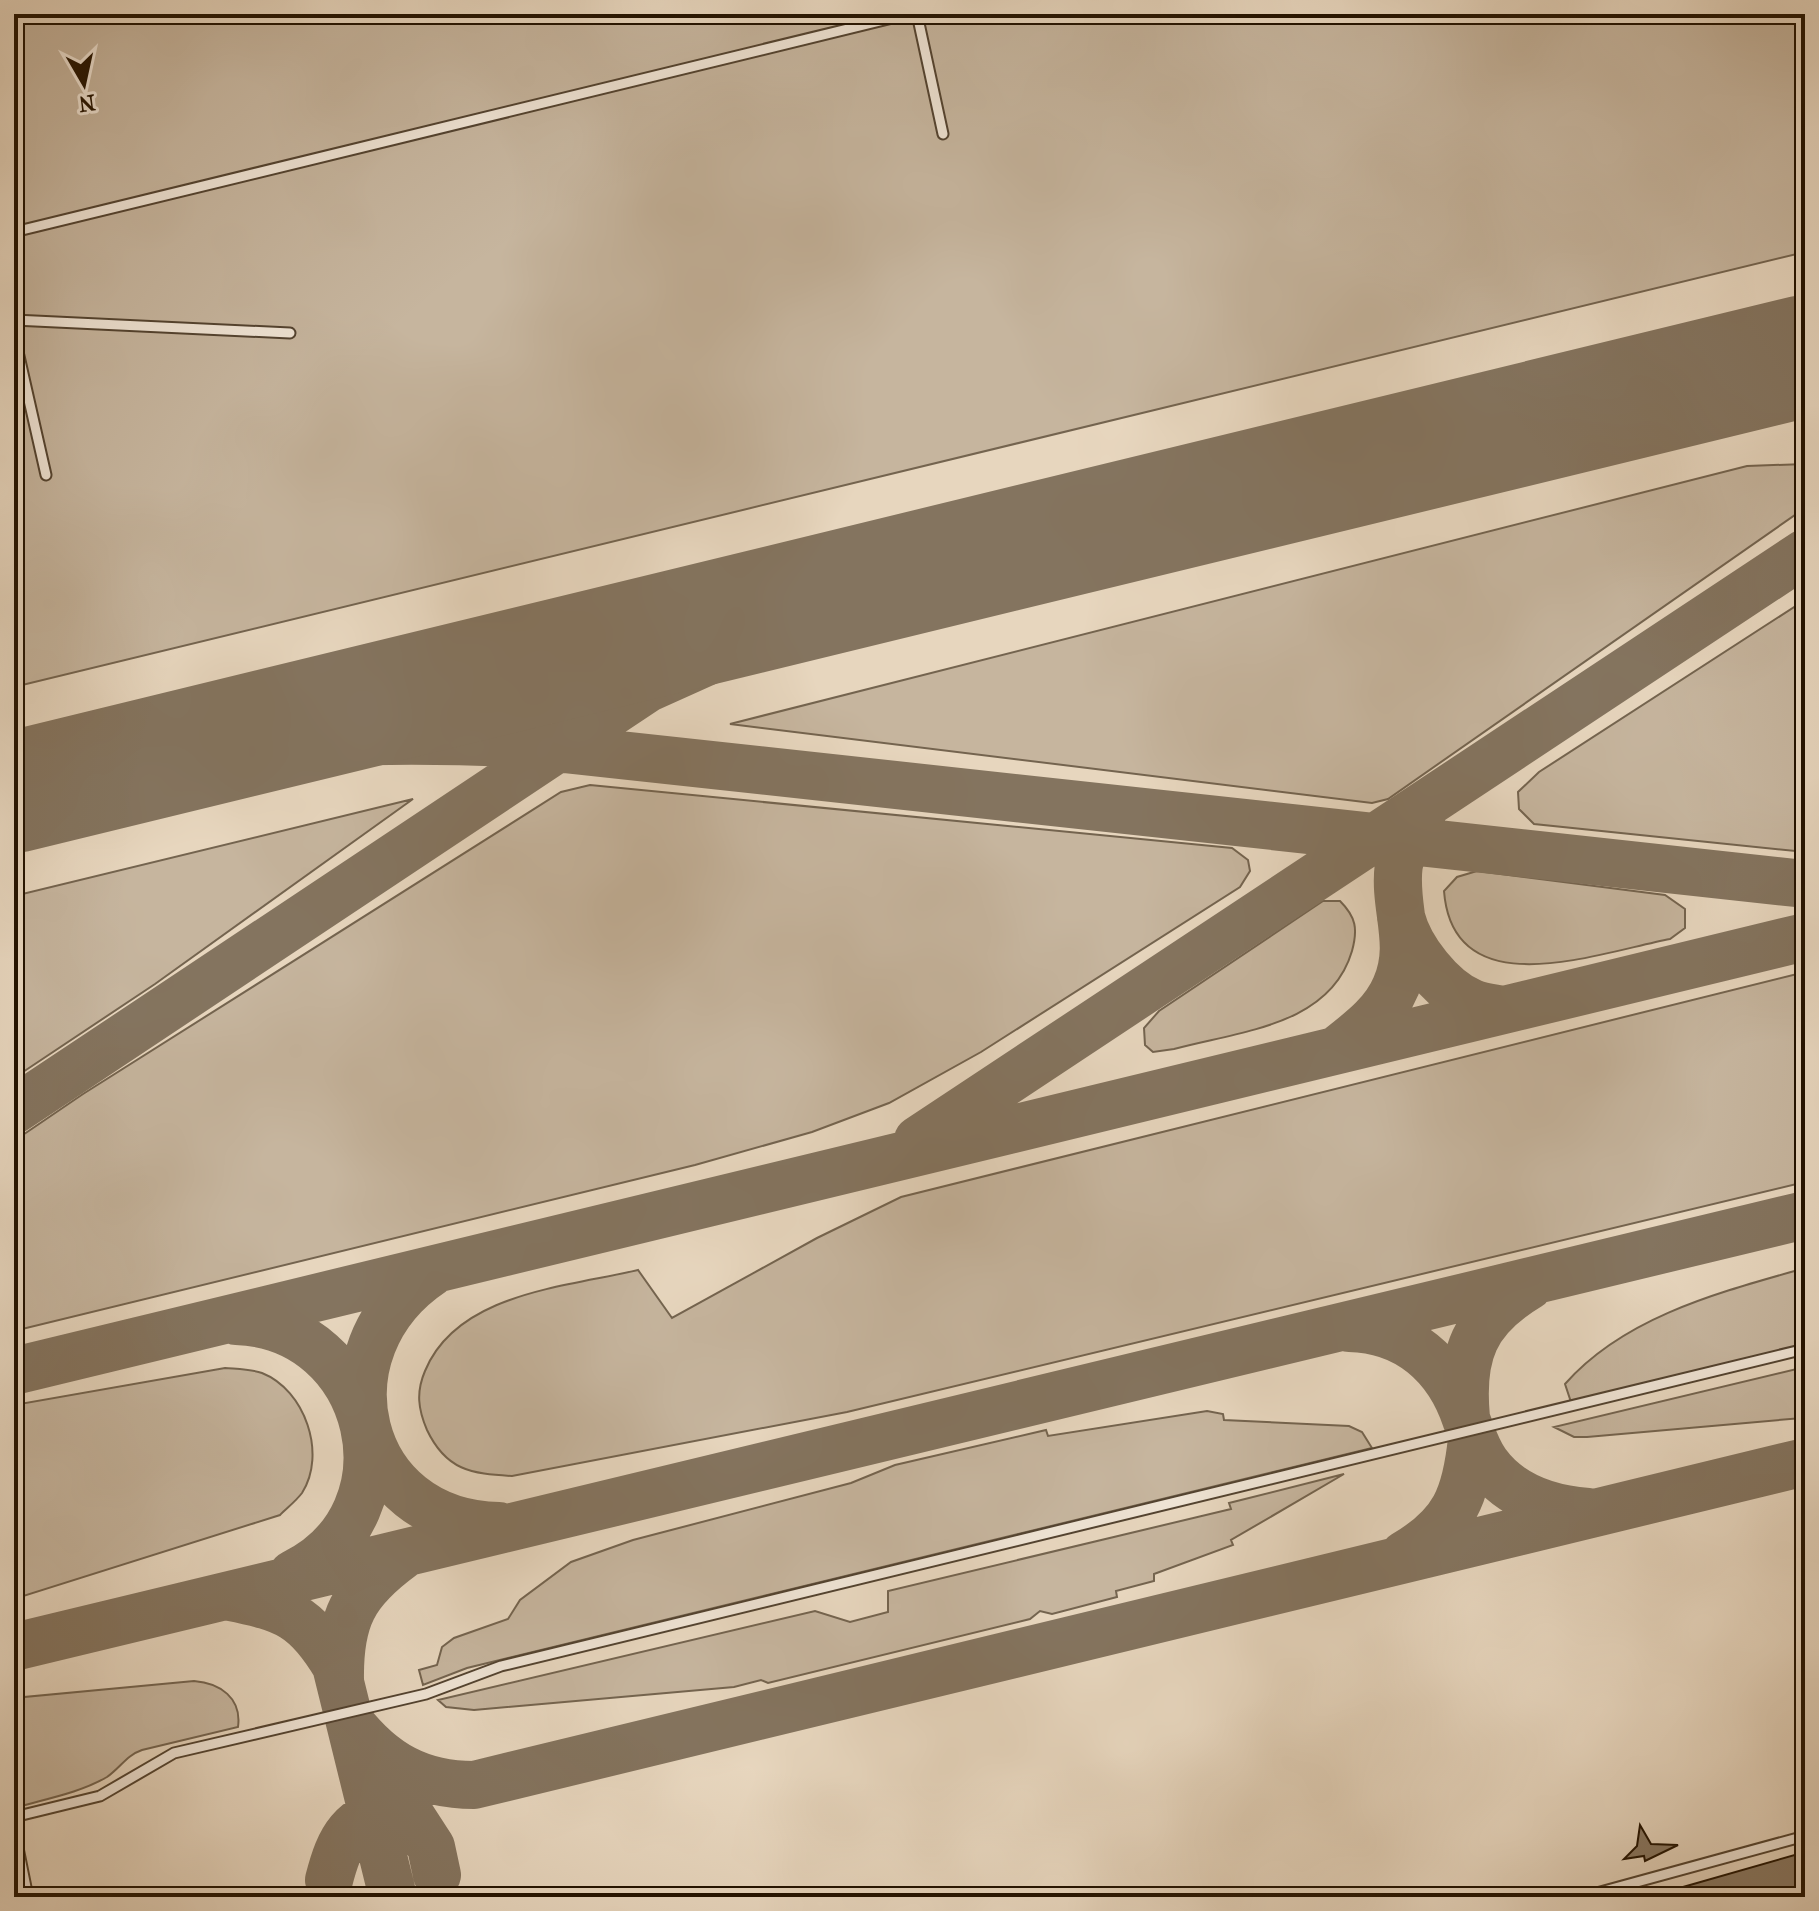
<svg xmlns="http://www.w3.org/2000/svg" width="1819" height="1911" font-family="'IM FELL French Canon',serif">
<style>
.green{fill:#c6b59e;stroke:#74644f;stroke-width:2}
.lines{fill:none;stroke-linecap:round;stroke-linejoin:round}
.taxiway{stroke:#84745f;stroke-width:48}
.runway{stroke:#84745f;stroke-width:122}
.building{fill:#887863;stroke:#221200;stroke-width:2}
.service-casing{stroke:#534330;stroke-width:13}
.service{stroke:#efe4d5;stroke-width:9}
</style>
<rect width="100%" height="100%" fill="#e7d6be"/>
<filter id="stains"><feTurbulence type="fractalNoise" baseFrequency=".0025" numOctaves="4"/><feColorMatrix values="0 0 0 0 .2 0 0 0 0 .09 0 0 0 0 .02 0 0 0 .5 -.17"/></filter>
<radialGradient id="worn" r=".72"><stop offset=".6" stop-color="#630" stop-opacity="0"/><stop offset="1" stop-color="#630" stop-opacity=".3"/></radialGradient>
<path class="green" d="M14 14H1805V252L14 687Z
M1805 464V508L1388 799 1372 803 730 724 1747 466Z
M1805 600V852L1534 824 1519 809 1518 792 1539 772Z
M590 785 1232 848 1248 860 1250 871 1240 887 981 1052 889 1103 812 1132 695 1165 14 1331V1141L83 1094 561 792Z
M413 799 155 984 14 1078V896Z
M1477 871 1665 895 1685 909V928L1670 939C1597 953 1453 1008 1444 891L1457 877Z
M1323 901H1340C1356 917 1358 929 1352 951 1330 1026 1240 1031 1174 1049L1153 1052 1145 1045 1144 1028 1159 1011Z
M1805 972V1182L847 1412 512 1476C471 1474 446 1470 427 1430 418 1409 416 1392 425 1371 457 1293 566 1287 638 1270L672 1318 817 1238 901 1197Z
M1805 1268V1345L1571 1402 1565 1384C1625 1316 1721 1292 1805 1268Z
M1805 1367 1803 1421 1802 1418 1587 1437H1574L1554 1427Z
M225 1368C236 1369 251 1369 262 1373 305 1390 327 1454 302 1493 296 1501 287 1508 280 1515L14 1599V1405Z
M1207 1411 1223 1414 1224 1420 1349 1426 1362 1432 1372 1448 467 1668 423 1685 419 1670 437 1665 442 1647 454 1638 508 1619 520 1600 571 1562 633 1540 851 1483 895 1465 1046 1430 1048 1436Z
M1344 1474 1231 1540 1233 1545 1154 1574V1581L1116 1591 1117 1597 1052 1614 1040 1611 1030 1619 768 1683 761 1680 734 1687 474 1710 446 1707 438 1700 815 1611 850 1622 888 1612V1591L1231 1509 1229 1503Z
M194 1681C220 1683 242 1698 238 1727L142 1750C127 1755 120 1768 107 1777 81 1792 50 1798 21 1806L14 1795V1698Z"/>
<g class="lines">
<path class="taxiway" d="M1478 437 1649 398 1805 377
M14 793C84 778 153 761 224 752 319 739 415 739 510 743L1805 884
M1401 917C1409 949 1441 990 1472 1003 1481 1007 1493 1008 1503 1010
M1338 1049C1361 1031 1385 1013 1396 986 1422 927 1370 880 1422 814
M14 1110 648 688 777 630 880 589 1041 543
M918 1140 1805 553
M432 1272C314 1351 354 1523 499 1526
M236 1321C375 1325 419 1513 293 1574
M1349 1328C1407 1329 1448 1365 1466 1419 1472 1434 1476 1449 1486 1463 1510 1496 1549 1509 1588 1512
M14 1371 1805 937
M1466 1418C1460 1354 1474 1319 1529 1286
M1404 1555C1455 1525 1466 1496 1472 1439
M230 1597C286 1608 306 1616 336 1666L393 1897
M14 1647 1805 1215
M340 1680C339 1619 353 1592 402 1556
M350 1722C383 1764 420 1785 474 1785L1805 1462
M383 1773 431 1847 437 1875
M329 1880C340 1837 351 1818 396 1806"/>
<path class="runway" d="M14 792 1805 356"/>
</g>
<path class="building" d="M1640 1825 1651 1844 1678 1845 1645 1861 1644 1856 1624 1859 1637 1846Z
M1805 1852V1897H1663L1662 1893Z"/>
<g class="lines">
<g class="service-casing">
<path id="service" d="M917 14 943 134
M14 232 909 14
M14 320 290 333
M14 334 46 475
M14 1817 100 1796 174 1753 426 1694 501 1666 1805 1349
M14 1828 28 1897
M1582 1897 1805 1836"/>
</g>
<use href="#service" class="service"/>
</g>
<rect width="1819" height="1911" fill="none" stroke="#e7d6be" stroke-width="48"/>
<rect x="16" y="16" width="1787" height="1879" fill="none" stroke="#221200" stroke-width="4"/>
<rect x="24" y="24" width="1771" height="1863" fill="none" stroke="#221200" stroke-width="2"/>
<g transform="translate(84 84) rotate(171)" stroke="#efe4d5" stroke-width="6" paint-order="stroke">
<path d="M0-6L14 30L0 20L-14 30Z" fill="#221200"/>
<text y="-12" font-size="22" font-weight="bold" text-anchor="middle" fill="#221200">N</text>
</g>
<rect width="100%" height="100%" filter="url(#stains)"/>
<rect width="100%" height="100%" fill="url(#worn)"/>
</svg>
